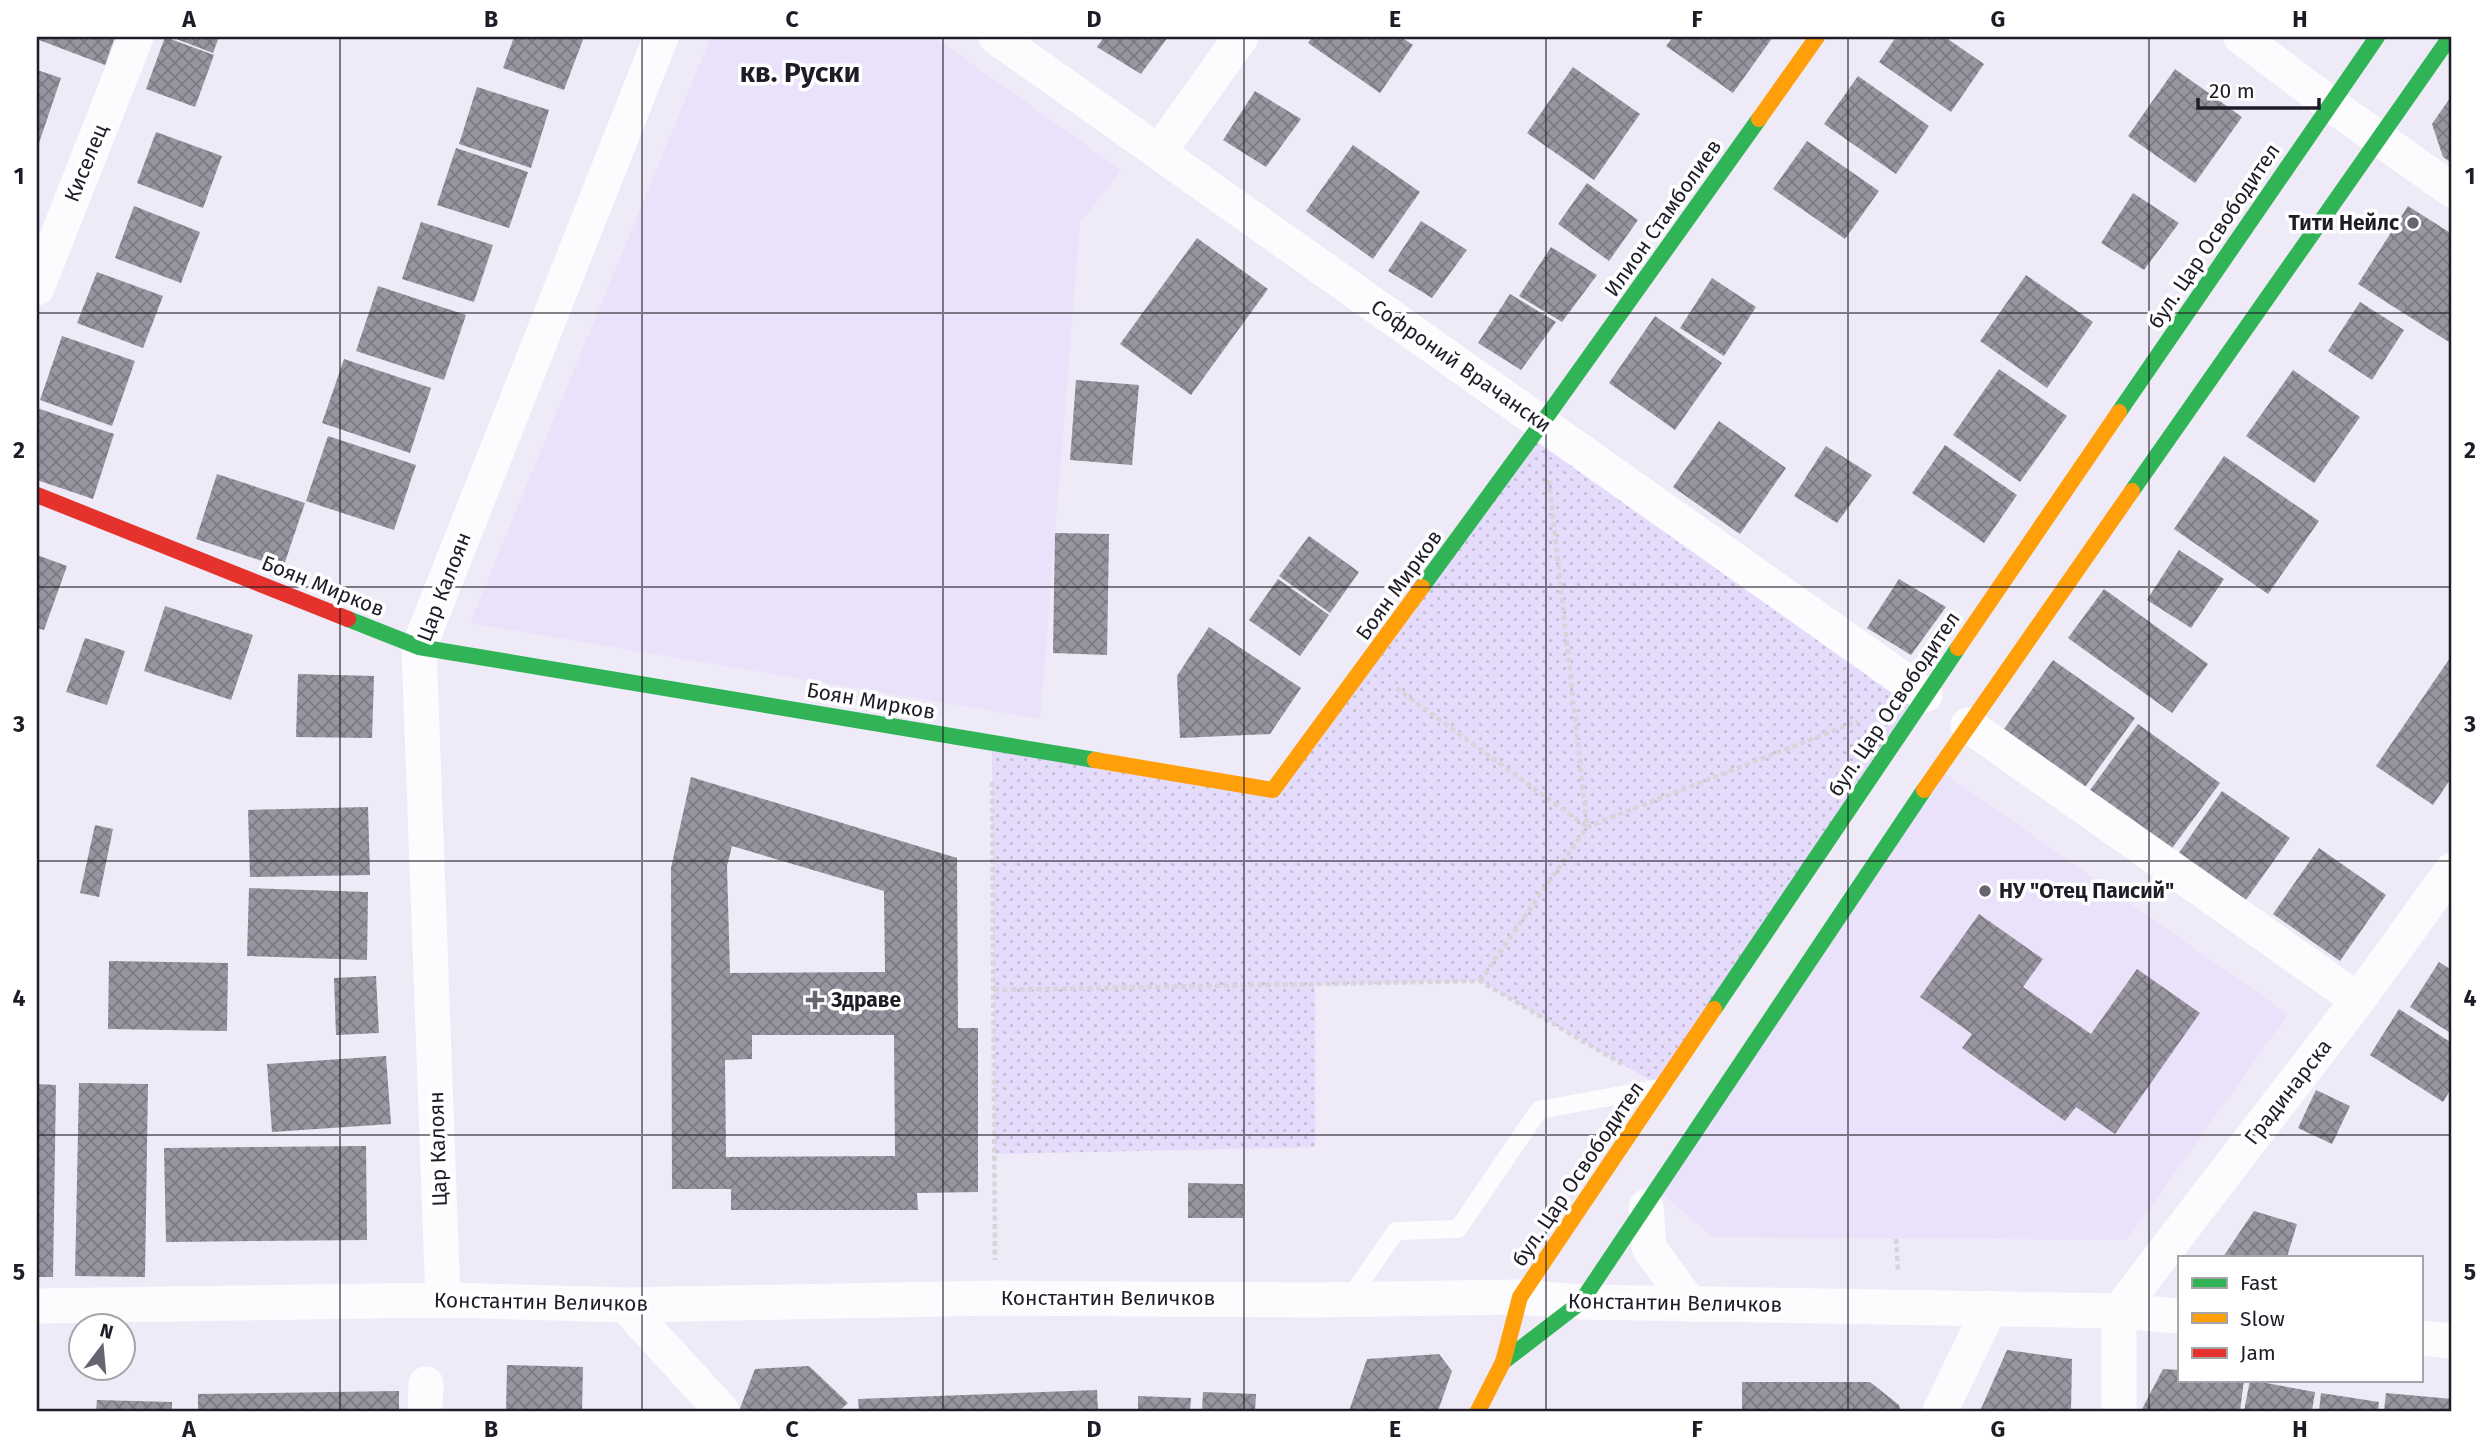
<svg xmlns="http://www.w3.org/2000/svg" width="2489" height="1448" font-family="'Fira Sans',sans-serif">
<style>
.built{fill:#eae2fa}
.green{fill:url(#green-dots)}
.building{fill:url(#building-cross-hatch);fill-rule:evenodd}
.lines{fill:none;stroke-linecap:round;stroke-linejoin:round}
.path{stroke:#d6d5d9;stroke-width:4.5;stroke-dasharray:5 3.5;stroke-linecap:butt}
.lane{stroke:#fcfcfe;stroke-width:18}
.street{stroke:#fcfcfe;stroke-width:35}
.fast{stroke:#30b455;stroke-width:16}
.slow{stroke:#ff9f0a;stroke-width:16}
.jam{stroke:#e5322d;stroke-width:16}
.grid{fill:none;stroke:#1f1b27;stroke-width:2;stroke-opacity:0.55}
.poi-dot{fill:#676370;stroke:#fff;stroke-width:2.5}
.labels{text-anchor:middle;stroke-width:7;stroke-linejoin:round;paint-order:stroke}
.street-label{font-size:21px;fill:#1f1b27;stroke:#fff}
.poi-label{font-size:21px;font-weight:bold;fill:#1f1b27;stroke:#fff;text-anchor:start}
.district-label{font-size:28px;font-weight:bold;fill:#1f1b27;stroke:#fff}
.neatline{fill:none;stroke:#1f1b27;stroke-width:2.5}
.grid-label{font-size:23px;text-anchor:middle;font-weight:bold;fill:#1f1b27}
</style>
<defs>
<pattern id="green-dots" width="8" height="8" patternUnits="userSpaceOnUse" patternTransform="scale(1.75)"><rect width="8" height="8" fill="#e5dbfa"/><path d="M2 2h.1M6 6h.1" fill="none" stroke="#c4bbd6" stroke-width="1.8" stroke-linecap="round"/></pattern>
<pattern id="building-cross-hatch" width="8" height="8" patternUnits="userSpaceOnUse" patternTransform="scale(1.75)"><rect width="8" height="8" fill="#9895a0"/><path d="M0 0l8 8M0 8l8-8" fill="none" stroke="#7b7982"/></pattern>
</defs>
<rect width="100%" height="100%" fill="#eeeaf8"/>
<path class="built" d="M711 37H934L1121 170 1080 223 1040 719 470 623Z
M1938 769 2288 1014 2127 1240 1713 1237 1657 1189Z"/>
<path class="green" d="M1542 423 1925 695 1662 1087 1480 981 1315 985V1147L994 1154 992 743 1273 790Z"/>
<path class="building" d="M40 37H115L105 65 39 40Z
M165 37 214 55 195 107 146 89Z
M171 37H219L213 53Z
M514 37H584L564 90 503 68Z
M1104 37H1168L1141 74 1097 47Z
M1312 37H1401L1413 45 1380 93 1308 43Z
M1673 37H1773L1733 93 1666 46Z
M1896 37H1945L1984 64 1951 112 1879 62Z
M1573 67 1640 114 1594 180 1527 133Z
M2175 69 2242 117 2195 183 2128 136Z
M37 70 61 78 39 143 37 142Z
M1858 76 1929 126 1896 174 1824 124Z
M477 87 549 110 531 168 459 144Z
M1255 91 1301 119 1266 167 1223 140Z
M2452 95V163L2443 157 2432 124Z
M156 132 222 156 203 208 137 183Z
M1807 141 1879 191 1845 239 1773 189Z
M1353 145 1420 192 1373 259 1306 211Z
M456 148 528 172 509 228 437 205Z
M1587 183 1638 220 1609 261 1558 224Z
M2133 193 2179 223 2144 270 2101 243Z
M134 206 200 232 181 283 115 258Z
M2408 206 2452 234V344L2358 284Z
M1421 221 1467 250 1432 298 1388 271Z
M421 222 493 245 474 302 402 279Z
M1197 238 1268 289 1191 395 1120 344Z
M1551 247 1597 275 1562 322 1519 296Z
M97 272 163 296 143 348 77 323Z
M2026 275 2093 322 2047 388 1980 341Z
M1712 278 1756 307 1724 356 1680 328Z
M378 286 466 315 444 380 356 351Z
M1510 294 1556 322 1521 370 1478 343Z
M2360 302 2404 330 2372 380 2328 351Z
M1655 316 1722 363 1675 430 1609 383Z
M62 336 135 361 112 426 40 400Z
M344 359 431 388 410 453 322 423Z
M1999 369 2067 416 2020 482 1953 435Z
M2293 370 2360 417 2314 483 2246 436Z
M1076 380 1139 385 1132 465 1070 460Z
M37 408 114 434 93 499 37 480Z
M1719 421 1786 468 1740 534 1673 487Z
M328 436 416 465 394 530 306 501Z
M1945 445 2017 495 1984 543 1912 493Z
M1826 446 1872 475 1837 523 1794 496Z
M2224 456 2319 521 2268 594 2174 529Z
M217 474 305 503 283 568 196 539Z
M1055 533 1109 534 1107 655 1053 653Z
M1309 536 1359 572 1330 613 1279 576Z
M2179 550 2224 579 2191 628 2147 600Z
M37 555 67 566 44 630 37 628Z
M1278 579 1329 615 1300 656 1249 620Z
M1899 579 1946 607 1911 655 1867 628Z
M2104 589 2208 664 2172 713 2068 638Z
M165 606 253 635 231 700 144 671Z
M1209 627 1301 688 1270 734 1180 738 1177 676Z
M85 638 125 651 107 705 66 692Z
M2452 655V777L2433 805 2376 766Z
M2053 660 2135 718 2085 787 2004 729Z
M298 674 374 676 372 738 296 737Z
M2138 724 2220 783 2170 851 2088 793Z
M691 777 957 858 958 1028H978V1192L917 1193 918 1210H731V1189H672L671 868ZM732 846 884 891 885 972 730 973 727 866ZM752 1035H894L895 1156 726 1157 725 1060 752 1059Z
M2222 791 2290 838 2243 904 2176 857Z
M368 807 370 875 250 877 248 810Z
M95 825 113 829 99 897 80 893Z
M2319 848 2386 895 2340 961 2273 914Z
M249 888 368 892 367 960 247 956Z
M1979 914 2043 959 2023 987 2091 1034 2137 969 2200 1013 2115 1134 2076 1107 2065 1121 1962 1048 1972 1034 1920 997Z
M109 961 228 963 227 1031 108 1029Z
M2439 962 2452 970V1034L2410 1007Z
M376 976 379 1033 336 1035 334 978Z
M2399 1009 2452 1043V1087L2443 1102 2370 1055Z
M386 1056 391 1124 272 1132 267 1064Z
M79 1083 148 1084 145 1277 75 1276Z
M37 1084 56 1085 53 1277H37Z
M2316 1090 2350 1106 2332 1144 2298 1128Z
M366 1146 367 1240 166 1242 164 1148Z
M1188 1183 1243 1184V1218H1188Z
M2254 1211 2297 1224 2287 1257H2223Z
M2007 1350 2072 1359 2071 1411H1980Z
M1439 1354 1452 1371 1438 1411H1349L1367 1359Z
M507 1365 583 1367 582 1411H506Z
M809 1366 848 1403 839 1411H739L755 1369Z
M2163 1369 2179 1370V1380H2244L2240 1411H2141Z
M2250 1380 2315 1392 2312 1411H2244Z
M1742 1382H1870L1899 1405 1901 1411H1742Z
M1097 1390 1098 1411H859L858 1399Z
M399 1391V1411H198V1394Z
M1203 1392 1256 1394 1255 1411H1202Z
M2321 1393 2379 1402 2378 1411H2319Z
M2386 1393 2452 1399V1411H2384Z
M1138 1396 1191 1398 1190 1411H1138Z
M97 1400 172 1402V1411H96Z"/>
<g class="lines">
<path class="path" d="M1549 480 1587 827
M1396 688 1587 827
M992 782 995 1260
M1480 981 1587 827 1858 721
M994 990 1480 981 1622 1064
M1896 1239 1898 1271"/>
<path class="lane" d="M1349 1299 1396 1231 1458 1229 1539 1110 1659 1088"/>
<path class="street" d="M996 37 1925 695
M2241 37 2330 104 2452 190
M1159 152 1241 37
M37 288 136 37
M1968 725 2358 1000
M1646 1207 1649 1248 1690 1304
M443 1300 419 647 661 37
M625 1305 722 1411
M37 1306 443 1300 625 1305 996 1298 1314 1300 1520 1297 1581 1302 2119 1311 2179 1316
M2421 1338 2452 1341
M425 1411 426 1384
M1940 1411 1990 1308
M2119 1411V1311L2358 1000 2452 870"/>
<path class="fast" d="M2119 412 2377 37
M2132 491 2450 37
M1422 587 1542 423 1759 119
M348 619 419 647 1095 760
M1714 1009 1958 648
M1503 1362 1581 1302 1924 790"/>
<path class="slow" d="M1759 119 1817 37
M1958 648 2119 412
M1095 760 1273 790 1422 587
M1924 790 2132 491
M1478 1411 1503 1362 1520 1297 1714 1009"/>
<path class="jam" d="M37 495 348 619"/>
</g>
<path class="grid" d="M340 37V1411M642 37V1411M943 37V1411M1244 37V1411M1546 37V1411M1848 37V1411M2149 37V1411M37 313H2452M37 587H2452M37 861H2452M37 1135H2452"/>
<g class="poi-dot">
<circle cx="2413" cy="223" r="7"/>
<circle cx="1985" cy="891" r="7"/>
<path d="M811.5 989.5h7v7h7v7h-7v7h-7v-7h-7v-7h7z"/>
</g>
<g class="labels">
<g class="street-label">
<text transform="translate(86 163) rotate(-68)" y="7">Киселец</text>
<text transform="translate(1663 218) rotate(-55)" y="7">Илион Стамболиев</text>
<text transform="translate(2214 236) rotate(-56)" y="7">бул. Цар Освободител</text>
<text transform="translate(1461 366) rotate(35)" y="7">Софроний Врачански</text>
<text transform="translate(1399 585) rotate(-54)" y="7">Боян Мирков</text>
<text transform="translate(323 586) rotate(22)" y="7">Боян Мирков</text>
<text transform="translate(444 587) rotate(-69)" y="7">Цар Калоян</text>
<text transform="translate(871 701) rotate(10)" y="7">Боян Мирков</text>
<text transform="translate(1894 704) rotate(-56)" y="7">бул. Цар Освободител</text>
<text transform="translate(2288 1092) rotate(-52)" y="7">Градинарска</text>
<text transform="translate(438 1149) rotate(-92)" y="7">Цар Калоян</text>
<text transform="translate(1578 1174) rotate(-56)" y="7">бул. Цар Освободител</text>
<text x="1108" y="1305">Константин Величков</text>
<text transform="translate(541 1302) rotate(1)" y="7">Константин Величков</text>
<text transform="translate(1675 1303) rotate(1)" y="7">Константин Величков</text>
</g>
<g class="poi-label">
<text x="2399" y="230" text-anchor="end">Тити Нейлс</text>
<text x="1999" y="898">НУ "Отец Паисий"</text>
<text x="831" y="1007">Здраве</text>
</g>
<g class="district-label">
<text x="800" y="82">кв. Руски</text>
</g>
</g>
<rect width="2489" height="1448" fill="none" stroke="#ffffff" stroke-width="77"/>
<rect x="2178" y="1256" width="245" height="126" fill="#ffffff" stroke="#a5a4a9" stroke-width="2"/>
<rect x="2192" y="1278" width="35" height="10" fill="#30b455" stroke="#a5a4a9" stroke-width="2"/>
<text x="2240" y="1290" font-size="21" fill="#1f1b27">Fast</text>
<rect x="2192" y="1313" width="35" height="10" fill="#ff9f0a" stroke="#a5a4a9" stroke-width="2"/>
<text x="2240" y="1326" font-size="21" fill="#1f1b27">Slow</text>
<rect x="2192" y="1348" width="35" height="10" fill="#e5322d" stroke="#a5a4a9" stroke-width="2"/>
<text x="2240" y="1360" font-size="21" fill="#1f1b27">Jam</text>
<g transform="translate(102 1347) rotate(16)"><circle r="33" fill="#ffffff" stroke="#a5a4a9" stroke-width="2"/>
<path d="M0-5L12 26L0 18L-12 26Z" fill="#676370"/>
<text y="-10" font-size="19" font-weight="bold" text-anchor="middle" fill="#1f1b27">N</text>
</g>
<path d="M2198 98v10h121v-10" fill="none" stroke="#1f1b27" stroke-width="3.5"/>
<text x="2209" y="98" font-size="21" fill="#1f1b27" stroke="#ffffff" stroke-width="5" paint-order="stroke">20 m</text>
<rect x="38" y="38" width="2412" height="1372" class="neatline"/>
<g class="grid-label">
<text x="189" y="27">A</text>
<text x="491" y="27">B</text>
<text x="792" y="27">C</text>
<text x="1094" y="27">D</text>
<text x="1395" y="27">E</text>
<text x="1697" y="27">F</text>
<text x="1998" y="27">G</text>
<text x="2300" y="27">H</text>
<text x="19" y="184">1</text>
<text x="2470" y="184">1</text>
<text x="19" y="458">2</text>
<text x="2470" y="458">2</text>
<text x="19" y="732">3</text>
<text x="2470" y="732">3</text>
<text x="19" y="1006">4</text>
<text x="2470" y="1006">4</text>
<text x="19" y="1280">5</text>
<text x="2470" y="1280">5</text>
<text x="189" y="1437">A</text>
<text x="491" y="1437">B</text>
<text x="792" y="1437">C</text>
<text x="1094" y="1437">D</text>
<text x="1395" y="1437">E</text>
<text x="1697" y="1437">F</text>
<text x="1998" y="1437">G</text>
<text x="2300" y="1437">H</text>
</g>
</svg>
